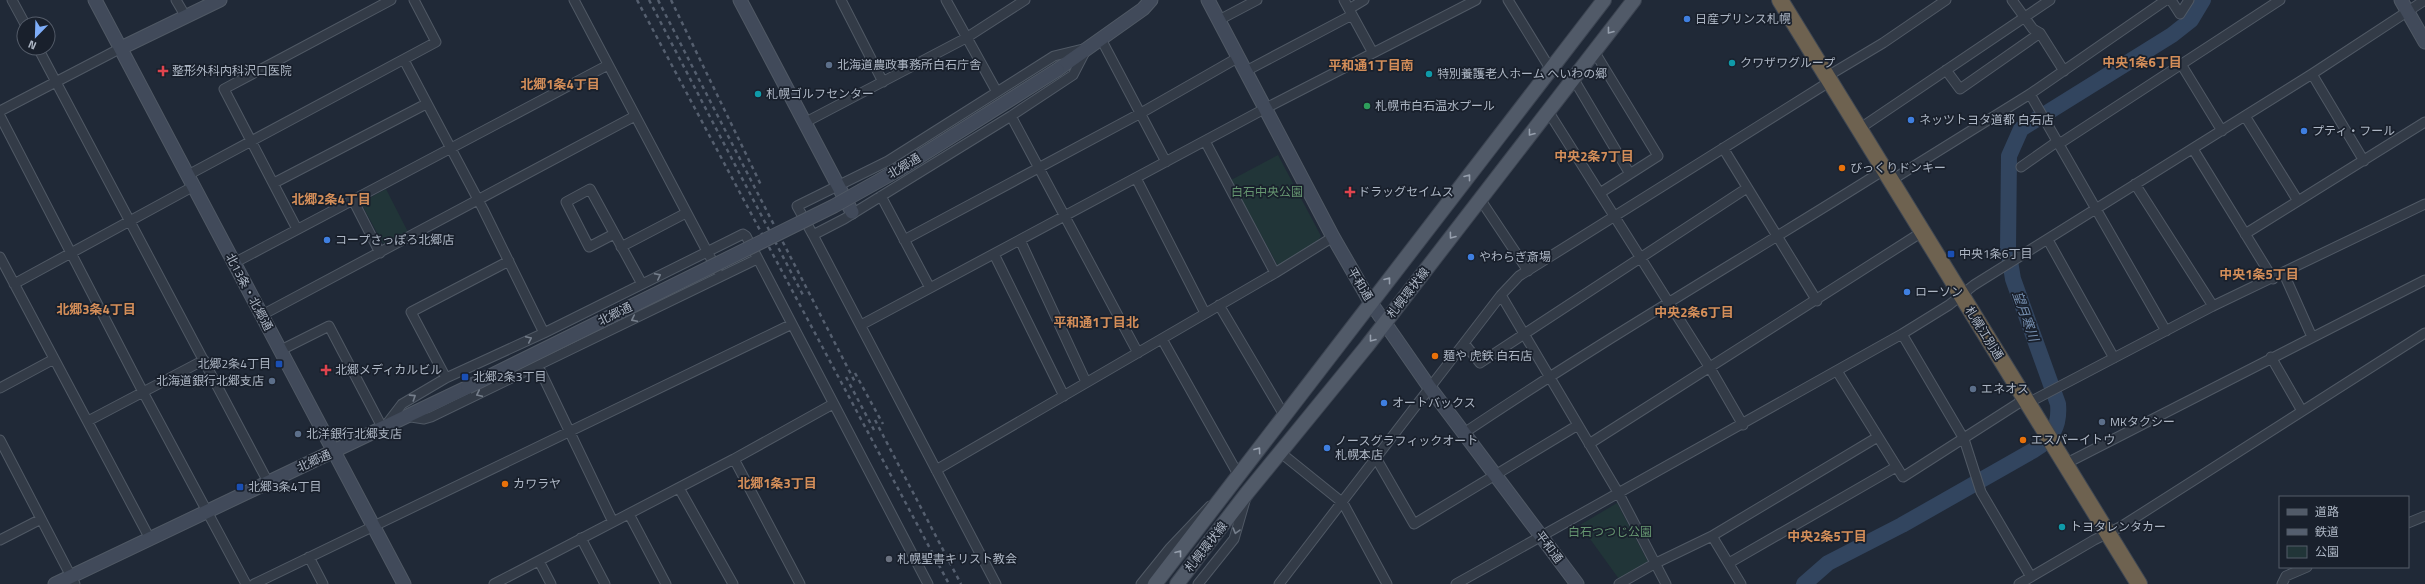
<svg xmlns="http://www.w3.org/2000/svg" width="2425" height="584" font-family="'Titillium Web','Noto Sans JP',sans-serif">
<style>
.green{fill:#213538}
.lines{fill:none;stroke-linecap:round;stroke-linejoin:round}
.river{stroke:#32455f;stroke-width:16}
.street-casing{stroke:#505965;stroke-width:11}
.secondary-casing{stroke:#505965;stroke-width:15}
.primary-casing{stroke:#3c4451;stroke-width:16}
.highway-casing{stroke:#3e4652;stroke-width:18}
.street{stroke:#333b47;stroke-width:9}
.secondary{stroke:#414a5a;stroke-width:13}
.primary{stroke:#515a68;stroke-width:14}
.highway{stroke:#6e6250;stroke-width:16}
.rail{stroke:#555f6f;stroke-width:2.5;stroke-dasharray:4 4;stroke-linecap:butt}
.secondary-bridge-casing{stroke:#505965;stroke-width:15;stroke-linecap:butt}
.secondary-bridge{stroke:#414a5a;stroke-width:13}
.oneway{stroke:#969fad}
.oneway2{stroke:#767f8c}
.shop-dot{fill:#3f7fe0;stroke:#19202c;stroke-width:1.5}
.culture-dot{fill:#0f9aa8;stroke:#19202c;stroke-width:1.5}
.service-dot{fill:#5c6f8a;stroke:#19202c;stroke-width:1.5}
.health-dot{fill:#e0444e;stroke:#19202c;stroke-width:1.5}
.leisure-dot{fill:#2e9e5b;stroke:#19202c;stroke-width:1.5}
.food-dot{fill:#e8710a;stroke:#19202c;stroke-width:1.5}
.transit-dot{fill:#1a4fb4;stroke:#19202c;stroke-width:1.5}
.worship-dot{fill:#6b7280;stroke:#19202c;stroke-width:1.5}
.labels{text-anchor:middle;stroke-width:3.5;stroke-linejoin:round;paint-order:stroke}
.poi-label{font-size:12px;fill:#adb6c4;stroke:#19202c;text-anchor:start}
.street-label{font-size:12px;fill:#adb6c4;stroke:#19202c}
.park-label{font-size:12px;fill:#659570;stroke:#19202c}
.neighbourhood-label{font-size:13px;font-weight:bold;fill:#d48e59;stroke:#19202c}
.water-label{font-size:13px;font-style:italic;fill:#748dad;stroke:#19202c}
</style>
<rect width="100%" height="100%" fill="#202937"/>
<path class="green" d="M1278 155 1321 236 1317 242 1278 266 1231 180Z
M386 189 408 232 385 244 382 242 362 205 364 201Z
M1617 503 1648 562 1619 579 1580 525Z"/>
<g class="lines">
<path class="river" d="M1804 584 1828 563 1902 525 2034 450C2052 439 2060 426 2058 404L2013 279 2008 249 2009 156 2021 129 2172 35 2191 20 2203 0"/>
<g class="street-casing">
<path id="street" d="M12 0 25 24
M176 0 186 17
M574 0 717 270
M841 0 883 82
M946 0 997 92
M1344 0 1373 53
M1508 0 1551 70
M2012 0 2033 29 2040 33 2064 71
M2171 0 2180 14 2189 0
M1349 9 1364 0
M1219 20 1257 0
M1101 39 1166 162
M38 48 268 482
M1087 48 1073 75 1011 116 844 219 813 235 797 206 888 161 1054 56Z
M1594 51 1658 156 1600 193
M404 60 483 209 544 333
M2181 64 2222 131
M1946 70 1960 89 2040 33
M1246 71 1352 15
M2312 74 2364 161
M1826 77 1883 43 1946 0
M1573 78 1630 174
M2030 94 2166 331
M0 111 121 48
M1548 111 1710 368 1743 425
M0 116 143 392 246 584
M1011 116 1138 353
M2245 116 2298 201
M804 123 966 38 1025 0
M1859 129 2050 0
M1205 141 1275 273
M2059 144 2280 0
M1723 148 1817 301
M2193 149 2273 279
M2021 167 2058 141
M188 175 436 42 414 0
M1136 178 1205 313
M1890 181 2030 94 2166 0
M274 183 426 104
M2135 184 2213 306
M881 196 930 288
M1480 199 1528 271
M353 200 380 253
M297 229 224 89 391 0
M614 234 589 247 566 202 590 189 642 284
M2245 234 2425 122
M813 235 996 584
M904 240 1141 113 1239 57
M1020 240 1086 382
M2048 240 2114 358
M621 247 686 213
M994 254 1064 396
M0 257 149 537
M234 263 608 65
M2284 274 2312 337
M14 284 194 186
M1501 295 1619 494 1666 584
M1219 305 1284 415
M262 315 635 116
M861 325 1266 108 1476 0
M1902 334 1964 439 1981 492 2031 577
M1162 339 1239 476
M1464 343 1480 363 1747 188
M281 350 329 326 382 427
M2271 357 2302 411
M538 366 613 522
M1837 371 1903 477 2025 399
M446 378 411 312 509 261
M0 388 54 359
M2028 403 2213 306 2425 204
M405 416 424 419 431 417 757 259
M88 421 204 360
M386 425 402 404 446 378 544 333 743 234 746 236 928 584
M1464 433C1601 341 1744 258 1884 170
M0 440 75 584
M1589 444 1922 232
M1281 453 1343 503 1387 584
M1376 458 1414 524 1578 425
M734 459 800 584
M2065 464 2425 280
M936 470 1275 273 1333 237
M679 488 733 584
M629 514 666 584
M2408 523 2425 516
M1712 536 1741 584
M581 538 605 584
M0 540 41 519
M309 557 323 584
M539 561 551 584
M1729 563 1896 467
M254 584 790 325
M494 584 734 459 833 404
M1141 584 1170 548 1210 506
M1198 584 1234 539 1245 501
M1279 584 1501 295 1519 276 1829 82
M1456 584 1902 334 1949 305 1974 285 2312 74 2425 0
M1619 584 1654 564 1712 536 1876 438
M2019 584 2094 540 2122 526 2425 333
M2282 584 2286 576 2307 567"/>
</g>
<g class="secondary-casing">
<path id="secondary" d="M95 0 404 584
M740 0 852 212
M1208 0 1333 237 1371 303 1430 388 1577 584
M2401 0 2425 42
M121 48 220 0
M1057 70 1143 9 1151 0
M55 584 468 387"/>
</g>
<g class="primary-casing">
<path id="primary" d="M1155 584 1604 0
M1177 584 1247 493 1367 346 1634 0"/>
</g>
<g class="highway-casing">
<path id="highway" d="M1780 0 2139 584"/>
</g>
<use href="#street" class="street"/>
<use href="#secondary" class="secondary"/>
<use href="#primary" class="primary"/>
<use href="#highway" class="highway"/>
<path class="rail" d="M637 0 949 584
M649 0 804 297
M658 0 855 382
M671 0 762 187
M855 373 883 424
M846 377 874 430
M875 420 961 584"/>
<g class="secondary-bridge-casing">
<path id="secondary-bridge" d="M468 387 834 206 900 169 1057 70"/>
</g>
<use href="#secondary-bridge" class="secondary-bridge"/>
</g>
<defs><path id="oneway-chevron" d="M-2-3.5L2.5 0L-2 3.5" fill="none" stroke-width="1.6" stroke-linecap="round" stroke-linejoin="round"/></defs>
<g class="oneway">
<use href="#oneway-chevron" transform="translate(1610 31) rotate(128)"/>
<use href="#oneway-chevron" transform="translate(1531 133) rotate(128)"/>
<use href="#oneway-chevron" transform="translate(1468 177) rotate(-52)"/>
<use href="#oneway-chevron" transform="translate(1452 236) rotate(127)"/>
<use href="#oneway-chevron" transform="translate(1388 280) rotate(-52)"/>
<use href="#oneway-chevron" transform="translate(1372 339) rotate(128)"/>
<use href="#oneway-chevron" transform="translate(1258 450) rotate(-54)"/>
<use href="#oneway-chevron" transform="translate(1179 553) rotate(-52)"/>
</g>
<g class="oneway2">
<use href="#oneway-chevron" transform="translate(658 276) rotate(-27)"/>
<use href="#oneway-chevron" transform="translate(634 319) rotate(154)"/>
<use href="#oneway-chevron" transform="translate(529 339) rotate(-25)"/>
<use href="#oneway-chevron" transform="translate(479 394) rotate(155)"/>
<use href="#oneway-chevron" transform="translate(413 397) rotate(-33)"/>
<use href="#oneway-chevron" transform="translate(1236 531) rotate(106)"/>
</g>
<g class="shop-dot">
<circle cx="1687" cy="19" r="4"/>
<circle cx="1911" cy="120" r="4"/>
<circle cx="2304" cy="131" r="4"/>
<circle cx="327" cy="240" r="4"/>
<circle cx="1471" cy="257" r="4"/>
<circle cx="1907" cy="292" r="4"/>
<circle cx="1384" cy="403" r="4"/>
<circle cx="1327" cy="448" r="4"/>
</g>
<g class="culture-dot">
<circle cx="1732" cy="63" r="4"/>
<circle cx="1429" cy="74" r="4"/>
<circle cx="758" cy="94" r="4"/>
<circle cx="2062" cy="527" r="4"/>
</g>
<g class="service-dot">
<circle cx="829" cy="65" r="4"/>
<circle cx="272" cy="381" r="4"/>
<circle cx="1973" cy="389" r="4"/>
<circle cx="2102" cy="422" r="4"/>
<circle cx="298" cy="434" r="4"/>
</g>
<g class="health-dot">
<path d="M161 65h4v4h4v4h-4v4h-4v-4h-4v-4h4z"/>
<path d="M1348 186h4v4h4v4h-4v4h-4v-4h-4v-4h4z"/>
<path d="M324 364h4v4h4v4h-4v4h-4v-4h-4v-4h4z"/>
</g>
<circle class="leisure-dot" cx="1367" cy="106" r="4"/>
<g class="food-dot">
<circle cx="1842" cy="168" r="4"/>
<circle cx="1435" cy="356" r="4"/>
<circle cx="2023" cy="440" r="4"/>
<circle cx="505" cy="484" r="4"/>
</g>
<g class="transit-dot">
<rect x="1947" y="250" width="8" height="8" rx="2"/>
<rect x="275" y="360" width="8" height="8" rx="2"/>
<rect x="461" y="373" width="8" height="8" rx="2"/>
<rect x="236" y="483" width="8" height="8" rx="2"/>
</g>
<circle class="worship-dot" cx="889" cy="559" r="4"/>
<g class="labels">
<g class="poi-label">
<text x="1695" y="23">日産プリンス札幌</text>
<text x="1740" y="67">クワザワグループ</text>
<text x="837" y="69">北海道農政事務所白石庁舎</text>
<text x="172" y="75">整形外科内科沢口医院</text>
<text x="1437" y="78">特別養護老人ホーム へいわの郷</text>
<text x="766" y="98">札幌ゴルフセンター</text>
<text x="1375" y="110">札幌市白石温水プール</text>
<text x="1919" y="124">ネッツトヨタ道都 白石店</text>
<text x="2312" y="135">プティ・フール</text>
<text x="1850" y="172">びっくりドンキー</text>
<text x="1358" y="196">ドラッグセイムス</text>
<text x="335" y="244">コープさっぽろ北郷店</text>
<text x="1959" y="258">中央1条6丁目</text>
<text x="1479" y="261">やわらぎ斎場</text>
<text x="1915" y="296">ローソン</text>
<text x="1443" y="360">麺や 虎鉄 白石店</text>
<text x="271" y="368" text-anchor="end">北郷2条4丁目</text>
<text x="335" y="374">北郷メディカルビル</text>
<text x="473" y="381">北郷2条3丁目</text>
<text x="264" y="385" text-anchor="end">北海道銀行北郷支店</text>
<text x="1981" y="393">エネオス</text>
<text x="1392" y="407">オートバックス</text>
<text x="2110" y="426">MKタクシー</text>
<text x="306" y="438">北洋銀行北郷支店</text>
<text x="2031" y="444">エスパーイトウ</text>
<text x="1335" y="445">ノースグラフィックオート<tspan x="1335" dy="14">札幌本店</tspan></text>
<text x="513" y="488">カワラヤ</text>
<text x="248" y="491">北郷3条4丁目</text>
<text x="2070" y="531">トヨタレンタカー</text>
<text x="897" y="563">札幌聖書キリスト教会</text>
</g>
<g class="street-label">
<text transform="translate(904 166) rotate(-31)" y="4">北郷通</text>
<text transform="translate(1360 284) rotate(59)" y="4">平和通</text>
<text transform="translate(249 292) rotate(62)" y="4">北13条・北郷通</text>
<text transform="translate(1408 293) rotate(-52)" y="4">札幌環状線</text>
<text transform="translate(615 314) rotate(-26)" y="4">北郷通</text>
<text transform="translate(1984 333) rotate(58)" y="4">札幌江別通</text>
<text transform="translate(314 461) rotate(-24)" y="4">北郷通</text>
<text transform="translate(1206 547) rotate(-52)" y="4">札幌環状線</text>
<text transform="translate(1549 547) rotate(53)" y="4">平和通</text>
</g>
<g class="park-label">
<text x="1267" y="196">白石中央公園</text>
<text x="1610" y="536">白石つつじ公園</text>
</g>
<g class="neighbourhood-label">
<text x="2142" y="67">中央1条6丁目</text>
<text x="1371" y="70">平和通1丁目南</text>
<text x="560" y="89">北郷1条4丁目</text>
<text x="1594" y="161">中央2条7丁目</text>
<text x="331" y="204">北郷2条4丁目</text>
<text x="2259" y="279">中央1条5丁目</text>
<text x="96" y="314">北郷3条4丁目</text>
<text x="1694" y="317">中央2条6丁目</text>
<text x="1096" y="327">平和通1丁目北</text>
<text x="777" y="488">北郷1条3丁目</text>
<text x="1827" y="541">中央2条5丁目</text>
</g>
<g class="water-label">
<text transform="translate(2026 316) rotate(70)" y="5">望月寒川</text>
</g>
</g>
<rect x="2279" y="496" width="130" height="72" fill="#19202c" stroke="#545c69"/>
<rect x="2287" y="509" width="20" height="6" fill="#515a68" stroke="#545c69"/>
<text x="2315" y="516" font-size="12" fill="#adb6c4">道路</text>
<rect x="2287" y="529" width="20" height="6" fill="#555f6f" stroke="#545c69"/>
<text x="2315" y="536" font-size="12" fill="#adb6c4">鉄道</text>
<rect x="2287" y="546" width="20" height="12" fill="#213538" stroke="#545c69"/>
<text x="2315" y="556" font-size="12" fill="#adb6c4">公園</text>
<g transform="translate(36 36) rotate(203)"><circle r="19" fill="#19202c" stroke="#545c69"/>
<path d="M0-3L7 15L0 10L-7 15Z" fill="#7eadf8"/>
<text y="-6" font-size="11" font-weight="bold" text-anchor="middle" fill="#adb6c4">N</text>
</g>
</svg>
